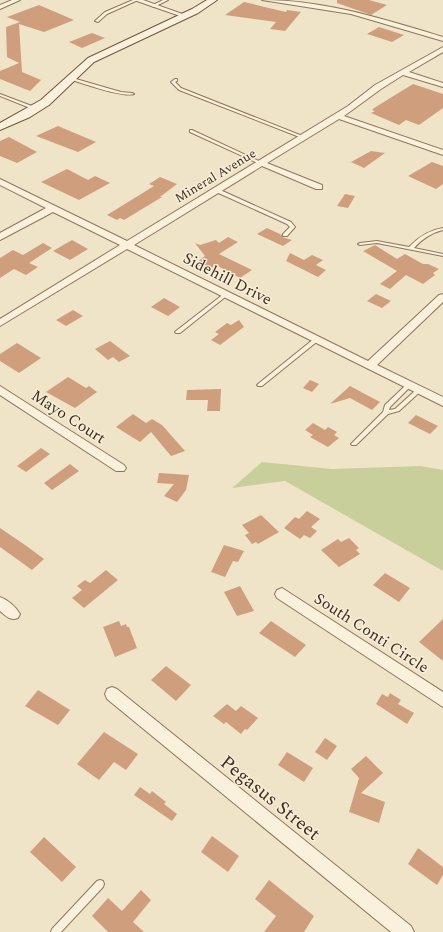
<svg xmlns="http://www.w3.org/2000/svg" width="443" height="932" font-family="Spectral,serif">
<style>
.green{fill:#c9cf9b}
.building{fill:#cf9f7d}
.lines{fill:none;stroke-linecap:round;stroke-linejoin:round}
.lane-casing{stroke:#8d765c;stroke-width:2}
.street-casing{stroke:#8d765c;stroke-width:2}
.secondary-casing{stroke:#6f573f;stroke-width:2}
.lane{fill:#faf1dc;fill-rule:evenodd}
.street{fill:#faf1dc;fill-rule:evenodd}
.secondary{fill:#faf1dc;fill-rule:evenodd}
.labels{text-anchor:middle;stroke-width:3;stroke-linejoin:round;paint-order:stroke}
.far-street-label{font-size:13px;fill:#3d2e20;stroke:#f7eed8}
.street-label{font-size:16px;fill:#3d2e20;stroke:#f7eed8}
.near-street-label{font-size:19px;fill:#3d2e20;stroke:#f7eed8}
</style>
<rect width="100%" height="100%" fill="#f0e4c8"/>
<path class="green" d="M262 462 332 469 421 466 443 470V571L285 481 232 488Z"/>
<path class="building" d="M337 0H369L387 5 371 15 337 3Z
M244 2 286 12 287 10 301 12 285 31 270 29 276 22 225 15Z
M39 5 74 20 44 32 19 24 22 72 41 80 30 91 0 79V71L19 63 7 57 6 27 20 22 7 17Z
M379 27 404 35 392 42 367 34Z
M92 33 105 38 82 48 69 42Z
M413 84 443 94V108L419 125 406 120 399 125 371 113 375 111 372 110 374 108Z
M58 126 96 142 78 152 36 136Z
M9 137 37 152 17 163 0 156V141Z
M371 151 385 153 364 168 351 162Z
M432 162 443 166V184L436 189 408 176Z
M67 169 88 180 95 176 110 183 79 200 41 182Z
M160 177 177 184 160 197H162L124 220 120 218 117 220 107 215 154 186 149 184Z
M345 194 355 196 348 208 337 206Z
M267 228 282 235V237L292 240 283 246 257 234Z
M228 237 238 242 219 254 252 270 240 278 216 265 208 270 195 264 205 256 195 243 200 245 216 240 219 243Z
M72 240 88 249 70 260 53 251Z
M43 243 52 248 29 263 38 267 26 275 14 269 0 278V258L13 250 23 255Z
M375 245 397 259 405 254 423 264H428L439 269 433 273 435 275 423 284 406 275 390 289 380 284 397 271 363 251Z
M290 253 304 260 312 255 323 260 316 265 326 270 318 277 286 261Z
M376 294 391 301 382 308 367 301Z
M164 298 180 307 168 316 151 307Z
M73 310 83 316 66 326 56 320Z
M239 320 244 327 220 345 211 340 219 334 215 332 227 323 231 325Z
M110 341 130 356 119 362 113 357 108 360 95 349Z
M17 343 41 358 19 373 0 361V354Z
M68 377 86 388 89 386 97 392 75 408 46 392Z
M310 380 319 384 312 392 303 388Z
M350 386 380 402 372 410 350 398 330 404Z
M221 389 220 411H207L208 400H186L187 390Z
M133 414 146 423 152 419 162 425 185 451 171 456 151 432 140 442 116 427Z
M416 415 438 426 430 434 408 423Z
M313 423 325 430 328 427 337 432 334 435 339 438 328 447 310 437 313 435 305 430Z
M41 448 50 454 26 472 17 466Z
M70 464 79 471 52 490 44 483Z
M159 473 189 475 186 490 177 502 164 496 174 484 157 483Z
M307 511 320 519 311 527 317 531 310 538 304 535 300 539 284 528 295 517 299 519Z
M261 515 279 532 258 544 256 542 252 544 245 535 249 533 242 525Z
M0 528 28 547 44 559 32 570 0 547Z
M349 538 359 548 356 550 360 554 339 567 321 550 338 539 341 542Z
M224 545 244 551 238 562 233 561 225 577 211 572Z
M106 570 118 580 84 608 72 598 82 590 77 586 85 580 90 583Z
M385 573 410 588 399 602 373 585Z
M240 586 254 611 237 616 224 592Z
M443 619V661L419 642Z
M119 621 121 626 126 624 127 627H129L137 648 115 657 103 627Z
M271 621 306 645 295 657 259 633Z
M166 666 191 685 176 701 151 680Z
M38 690 70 710 58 725 25 706Z
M390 693 401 700 398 704 414 713 407 724 376 704 382 694 388 697Z
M227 704 236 711 241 706 258 718 247 730 245 729 241 734 226 722 224 724 213 716Z
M104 732 138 754 126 770 114 762 99 780 77 764Z
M325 738 337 746 327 760 315 752Z
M287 752 313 768 304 782 278 765Z
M366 756 383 773 361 793 385 802 379 823 349 812 359 778 351 769Z
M140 787 150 794 152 791 166 802 164 804 177 814 172 821 134 795Z
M212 836 239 856 228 872 201 852Z
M44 837 76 867 62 882 30 852Z
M418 848 443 867V875L437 885 408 864Z
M269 880 314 916 304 932H264L276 916 255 899Z
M141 890 151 900 133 922 144 932H108L92 916 108 898 122 911Z"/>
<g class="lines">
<g class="lane-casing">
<path id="lane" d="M133 0H138L107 14 98 22 95 21 105 12Z
M163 0H168L154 7 151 6Z
M69 77 121 92 132 93 134 94C123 98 82 83 69 79Z
M175 79H177V81L175 82 181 88 305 137 302 138 179 90 171 82Z
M0 94 37 108 38 109 35 110 0 96Z
M190 130H192L263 163 260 164 190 132Z
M214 189H218L291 222 295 227 287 236H283V234L290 227 287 224 214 191Z
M443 228V230C431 233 422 239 414 248L443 254V256L377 243 360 245 358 244 360 243 377 241 409 247C419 237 429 230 443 228Z
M225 293H229V294L180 333H176L175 332 176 331Z
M317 337 319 338 320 339 319 340 262 386H258L257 385 258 384 315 338Z
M409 383 411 384 412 385 390 407 389 410 395 409 417 389H421L422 390 399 411 388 414 356 445H352L351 444 383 412 385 405 407 384Z
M100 880 103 881 104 884 103 887 61 932H51L52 929 97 881Z"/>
</g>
<g class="street-casing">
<path id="street" d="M12 0H20L0 9V5Z
M134 0H143L188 16 183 17Z
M262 0C324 0 384 19 443 37V41L351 14Z
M443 47V52L409 72 443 83V87L403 75 381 89 344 116 443 150V155L339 119 267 163 322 185V189H316L262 166 134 245 368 361 439 295 443 294V302L377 365 443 397V406L127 249 0 326V319L120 245 53 212 0 240V233L46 208 0 185V179L127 241 348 106 375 85Z
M0 386 124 465 126 468 124 471H116L0 395Z
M282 588 443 692V707L277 598 275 594 277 590Z
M0 597C8 600 16 607 20 614L18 618C10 621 6 616 0 611Z
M112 687 117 689 411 926 414 932H391L107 699 105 694 107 689Z"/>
</g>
<g class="secondary-casing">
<path id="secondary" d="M207 0H217L198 13 94 62 49 105 30 117 0 130V123L41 100 88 58 192 9Z"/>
</g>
<use href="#lane" class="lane"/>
<use href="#street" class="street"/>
<use href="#secondary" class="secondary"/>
</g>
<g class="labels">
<g class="far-street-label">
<text transform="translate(215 175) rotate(-31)" y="5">Mineral Avenue</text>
</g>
<g class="street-label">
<text transform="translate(228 278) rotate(27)" y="6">Sidehill Drive</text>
<text transform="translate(69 416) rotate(33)" y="6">Mayo Court</text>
<text transform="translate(372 632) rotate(33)" y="6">South Conti Circle</text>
</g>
<g class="near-street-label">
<text transform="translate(271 797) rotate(39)" y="7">Pegasus Street</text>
</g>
</g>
</svg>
